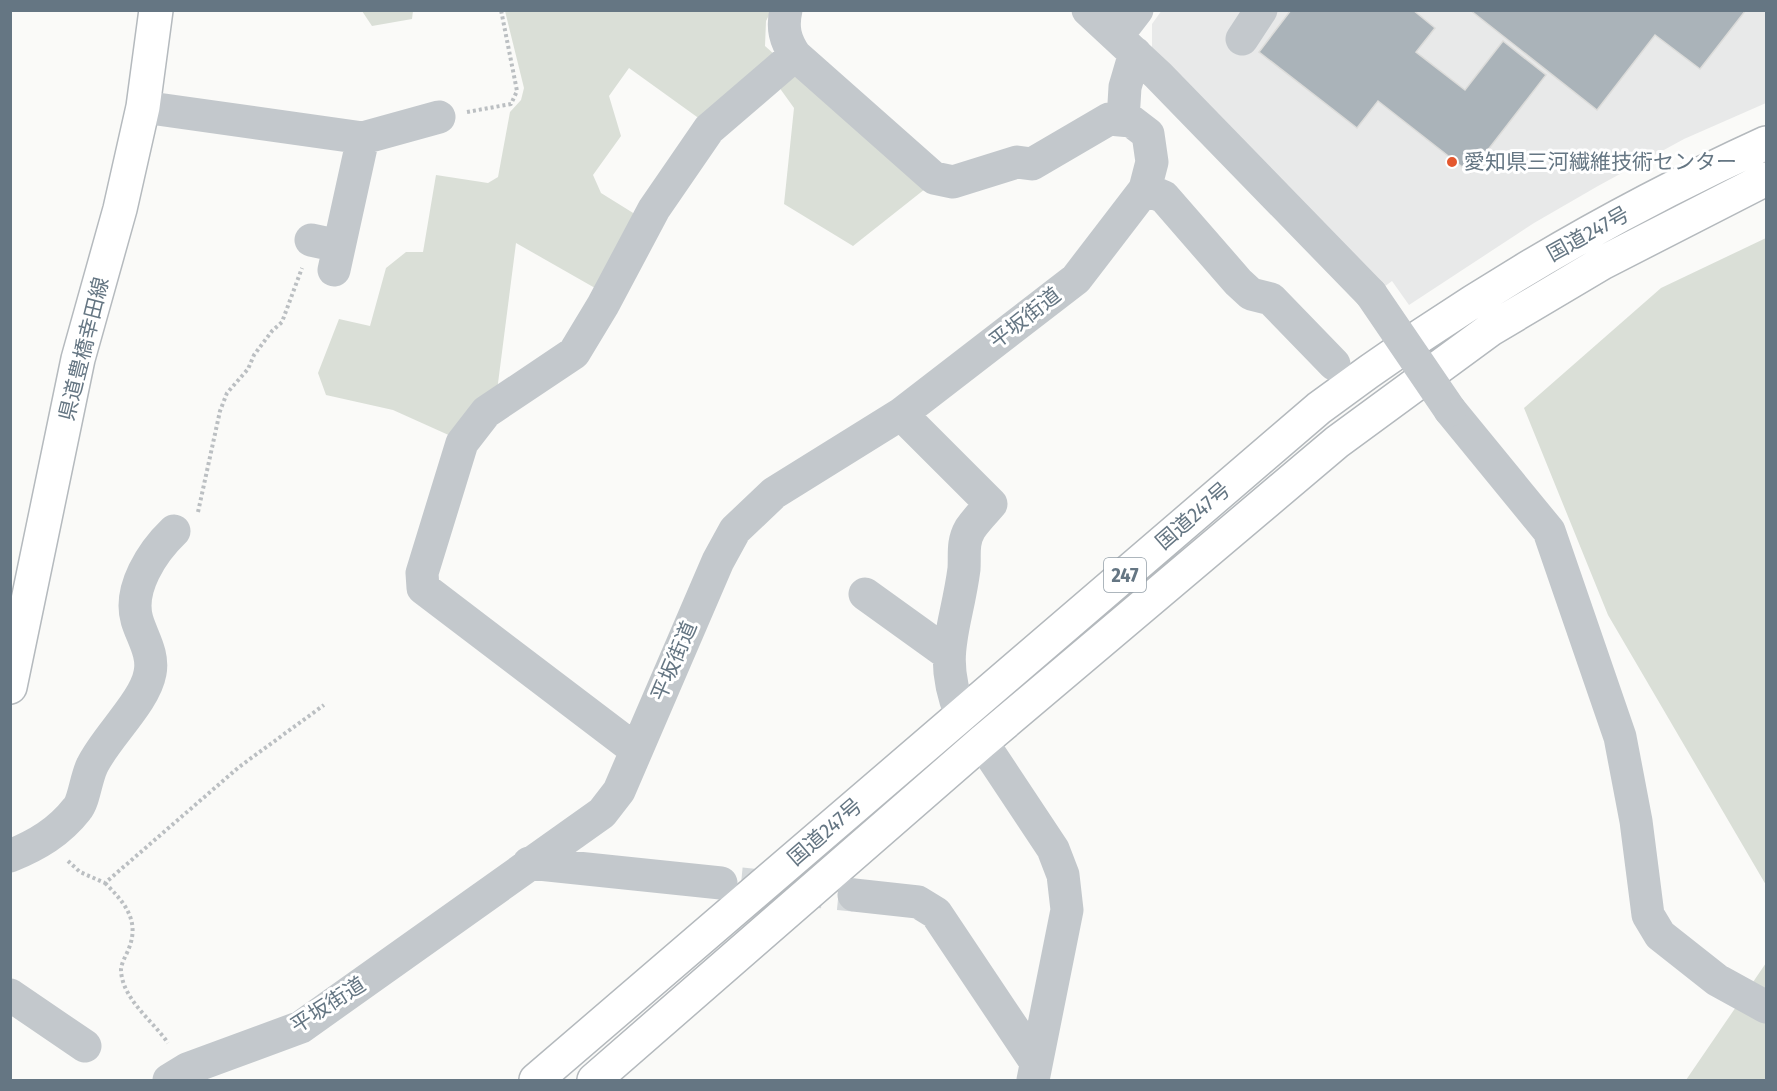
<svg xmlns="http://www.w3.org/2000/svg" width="1777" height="1091" font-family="'Fira Sans Condensed','Noto Sans JP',sans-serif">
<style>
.built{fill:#e8e9e9}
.green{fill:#dadfd7}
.building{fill:#aab3b9;stroke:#dcdcda;stroke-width:1.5}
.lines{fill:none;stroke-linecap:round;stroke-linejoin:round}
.minor-tunnel{stroke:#d5d9db;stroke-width:33;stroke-dasharray:33 16;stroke-linecap:butt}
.major-casing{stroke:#b5babe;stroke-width:36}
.highway-casing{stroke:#b4b9bd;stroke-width:36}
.path{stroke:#bbbfc2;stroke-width:4;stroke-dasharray:3 3;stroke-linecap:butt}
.minor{stroke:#c3c8cc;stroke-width:33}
.major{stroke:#fff;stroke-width:33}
.highway{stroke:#fff;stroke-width:33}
.minor-bridge{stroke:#c3c8cc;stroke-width:33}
.poi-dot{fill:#e4572e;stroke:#fff;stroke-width:2}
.labels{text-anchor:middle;stroke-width:6;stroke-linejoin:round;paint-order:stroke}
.shield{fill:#fff;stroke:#939fa8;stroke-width:1.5}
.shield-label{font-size:20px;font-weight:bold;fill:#657683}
.poi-label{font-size:21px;fill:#657683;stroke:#fff;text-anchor:start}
.street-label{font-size:21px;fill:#657683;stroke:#fff}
</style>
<rect width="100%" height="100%" fill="#fafaf8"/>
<path class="built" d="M1162 10 1766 11V103L1684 139 1598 186 1534 223 1409 305 1392 281 1384 287 1152 50V24Z"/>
<path class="green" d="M362 11H413L412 19 372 26Z
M505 11H771L766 21 765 46 925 189 853 246 784 204 794 108 766 69 704 122 629 68 609 96 621 136 593 175 601 193 638 216 595 288 516 243 497 391 453 437 393 410 326 395 318 373 339 319 370 326 386 268 406 252H423L436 175 488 183 498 177 510 112 521 100 524 88Z
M1766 238V885L1608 615 1524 408 1661 288Z
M1766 963V1080H1686Z"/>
<path class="building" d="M1291 10H1413L1435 28 1416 52 1465 90 1503 41 1546 75 1470 173 1378 101 1357 128 1259 52Z
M1470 10H1746L1700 69 1655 35 1597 110Z"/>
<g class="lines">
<path class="minor-tunnel" d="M741 884 854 895"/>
<g class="major-casing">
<path id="major" d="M10 687 78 359 120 209 143 107 156 10"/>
</g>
<g class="highway-casing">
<path id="highway" d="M536 1080 1319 408C1458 304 1608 215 1766 143
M594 1080 982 742 1337 442 1491 329 1602 263 1766 179"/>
</g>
<path class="path" d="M467 112 511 104 517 91 501 10
M198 512 220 411 227 393 248 369 254 355 272 331 282 322 302 268
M68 861 80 872 105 883 239 767 324 705
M105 883C124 902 140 920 129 948 127 954 121 963 121 970 122 999 153 1021 168 1043"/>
<path class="minor" d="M1088 10 1158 75 1371 294
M1117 36 1137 10
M1242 39 1261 10
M143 107 363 138 439 117
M1123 120 1125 87 1135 53
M1145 189 1164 197 1238 282 1251 294 1271 299 1334 364
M311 240 339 246
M334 270 363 138
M1450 410 1549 531 1620 737 1636 821 1648 915 1660 935 1717 980 1766 1007
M901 414 991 504C984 512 976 520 970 529 962 543 965 555 964 569 956 630 937 654 961 715
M865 594 947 653
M982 742 1053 849 1063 875 1067 910 1033 1080
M636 750 423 588 422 573 462 443 486 412 574 353 603 305 654 209 709 129 795 55
M10 856C37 845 59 832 77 809 84 801 86 778 92 766 105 738 145 702 150 673 154 654 142 637 137 620 128 589 152 552 174 531
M529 863 721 883
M854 895 918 902 936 913 1035 1061
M10 995 85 1046
M169 1080 187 1069 301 1027 602 813 619 791 718 561 735 530 774 493 901 414 1076 279 1145 189 1152 162 1148 134 1131 121 1109 119 1032 164 1017 162 953 182 934 178 795 55C785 40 782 28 786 10"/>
<use href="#major" class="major"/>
<use href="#highway" class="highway"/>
<path class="minor-bridge" d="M1371 294 1450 410"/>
</g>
<circle class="poi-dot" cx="1452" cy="162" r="6"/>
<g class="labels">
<rect class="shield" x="1104" y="558" width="42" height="34" rx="4.5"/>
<g class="shield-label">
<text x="1125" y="582">247</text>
</g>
<g class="poi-label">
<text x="1464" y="169">愛知県三河繊維技術センター</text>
</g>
<g class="street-label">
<text transform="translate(1588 234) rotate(-29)" y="7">国道247号</text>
<text transform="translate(1025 318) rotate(-38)" y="7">平坂街道</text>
<text transform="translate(84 349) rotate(-76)" y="7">県道豊橋幸田線</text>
<text transform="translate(1193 516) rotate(-41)" y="7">国道247号</text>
<text transform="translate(674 661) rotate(-67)" y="7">平坂街道</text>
<text transform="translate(825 832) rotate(-41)" y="7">国道247号</text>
<text transform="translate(328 1005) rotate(-33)" y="7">平坂街道</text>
</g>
</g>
<rect width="1777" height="1091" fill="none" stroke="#657683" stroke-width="24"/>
</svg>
